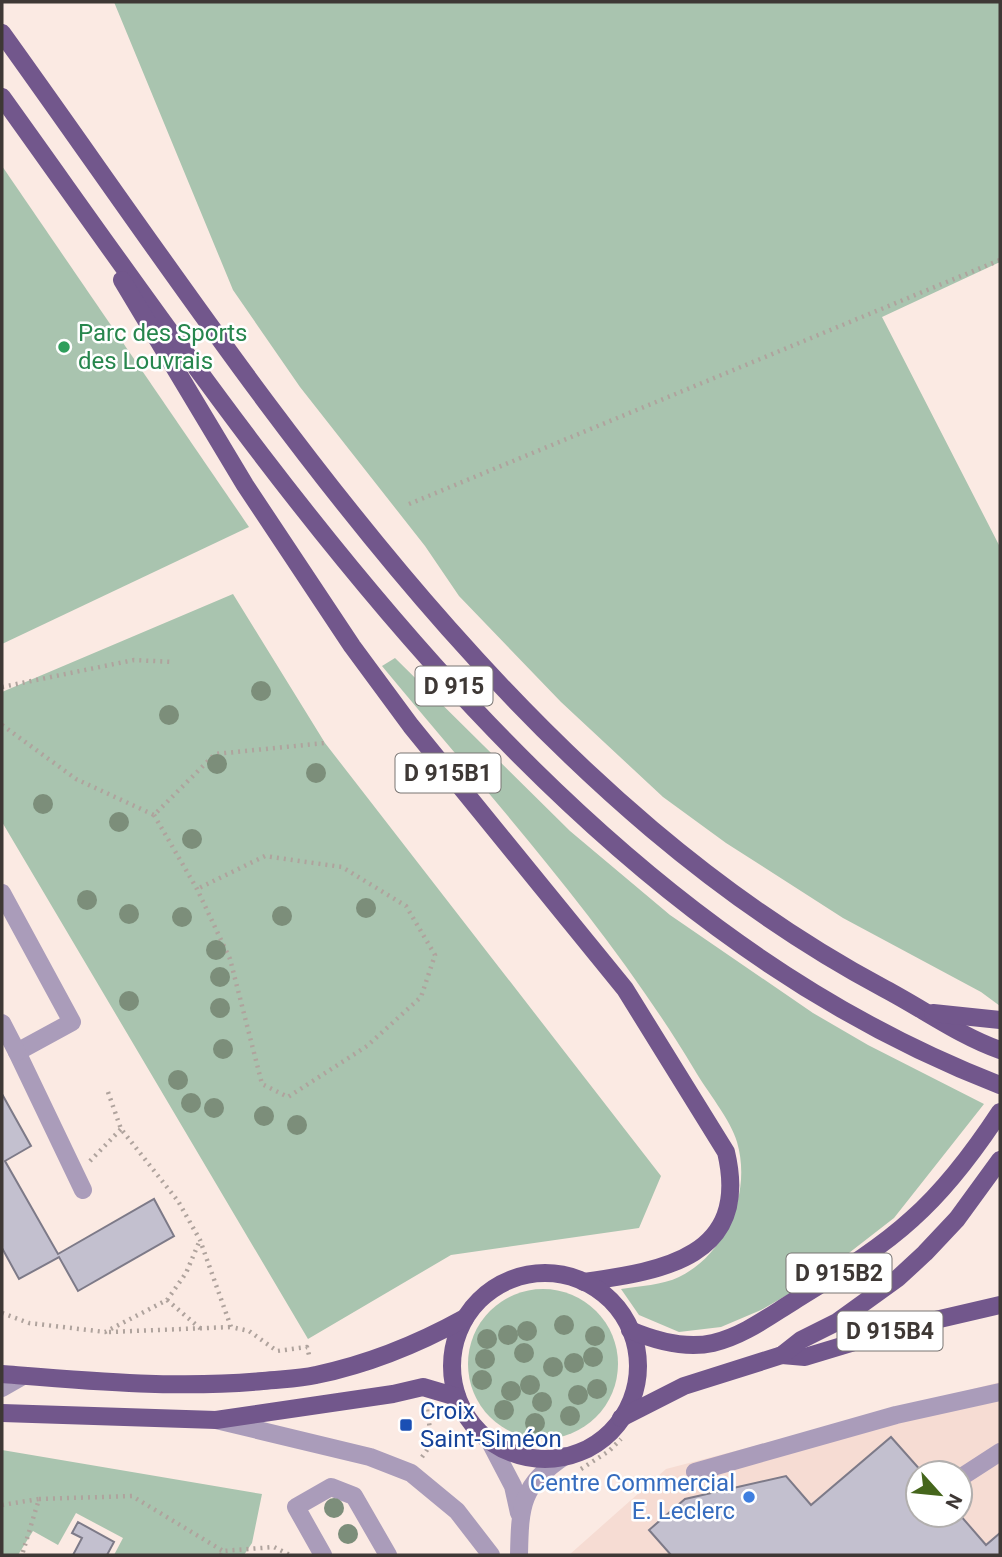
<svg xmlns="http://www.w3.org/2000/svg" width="1002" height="1557" viewBox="0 0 1002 1557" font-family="Roboto,sans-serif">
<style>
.built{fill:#f6dcd3;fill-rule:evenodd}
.green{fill:#a9c4af}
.building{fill:#c3c0cf;stroke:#7d7a88;stroke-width:2}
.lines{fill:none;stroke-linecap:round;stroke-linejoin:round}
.path{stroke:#afa39d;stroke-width:4.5;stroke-dasharray:2 5;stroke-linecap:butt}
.minor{stroke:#aa9cba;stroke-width:18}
.major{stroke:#72578c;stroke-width:18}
.tree{fill:#7c8e7a}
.leisure-dot{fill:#2e9e5b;stroke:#fff;stroke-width:2.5}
.transit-dot{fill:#1a4fb4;stroke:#fff;stroke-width:2.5}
.shop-dot{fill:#3f7fe0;stroke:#fff;stroke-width:2.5}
.labels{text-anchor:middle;stroke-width:5;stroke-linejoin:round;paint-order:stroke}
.shield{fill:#fff;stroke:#787472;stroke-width:2}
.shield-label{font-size:23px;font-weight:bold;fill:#3e3835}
.leisure-label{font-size:24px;fill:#27864d;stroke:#fff;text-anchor:start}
.transit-label{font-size:24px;fill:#164399;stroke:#fff;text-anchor:start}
.shop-label{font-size:24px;fill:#366cbe;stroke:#fff;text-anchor:end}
</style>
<rect width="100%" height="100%" fill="#fbeae3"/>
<path class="built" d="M1000,1382V1555H569L666,1469ZM918,1473H960V1515H918Z"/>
<g class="green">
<polygon points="114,2 1000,2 1000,262 882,317 1000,547 1000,1006 981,992 843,918 726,843 663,797 561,702 459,596 425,546 300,387 233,290"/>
<polygon points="2,166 249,527 2,644"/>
<polygon points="233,594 325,743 661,1176 639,1228 451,1255 308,1339 2,822 2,692"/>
<path d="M395,658L570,831L670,915L813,1013L868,1045L984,1104L894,1218L818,1277L761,1310L721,1327L679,1332L639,1315L621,1289C639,1286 663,1285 679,1277C726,1254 752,1193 737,1142C731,1120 706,1090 694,1069C607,924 490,797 382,666Z"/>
<circle cx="543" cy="1364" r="75"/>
<polygon points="2,1450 262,1494 252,1543 244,1555 114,1555 123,1538 76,1513 58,1545 33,1531 18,1555 2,1555"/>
</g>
<g class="building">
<polygon points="2,1094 31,1146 5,1161 58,1254 154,1199 174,1236 78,1291 59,1257 19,1279 2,1248"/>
<polygon points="891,1437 923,1473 918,1473 918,1515 960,1515 986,1545 1000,1533 1000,1555 671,1555 649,1530 685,1499 786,1476 811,1505"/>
<polygon points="78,1522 114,1542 107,1555 73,1555 82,1538 72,1533"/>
</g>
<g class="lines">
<g class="path">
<polyline points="409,504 1000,260"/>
<polyline points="2,687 134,660 173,662"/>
<polyline points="2,725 76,779 154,815 215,754 325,743"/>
<polyline points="154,815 197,889 230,959 262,1084 288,1097 367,1046 421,997 435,955 406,906 342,867 265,856 197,889"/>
<polyline points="108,1092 121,1129 178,1201 200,1240 231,1327 249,1331 277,1351 307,1347 309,1355"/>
<polyline points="90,1161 121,1129"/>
<polyline points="167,1300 201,1329"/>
<polyline points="2,1313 29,1323 105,1332 167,1300 186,1273 200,1240"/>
<polyline points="109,1332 231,1327"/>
<polyline points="422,1457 432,1443 427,1409"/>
<polyline points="581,1469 609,1451 621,1439"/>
<polyline points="39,1499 132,1496 223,1551"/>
<polyline points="2,1505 39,1499 22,1555"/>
<polyline points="221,1555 223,1551 274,1547 290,1555"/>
</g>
<g class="minor">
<polyline points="2,893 72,1022 17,1052 83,1190"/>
<polyline points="2,1023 17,1052"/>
<polyline points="2,1388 23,1376"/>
<polyline points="216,1420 370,1457 411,1473 457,1511 491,1555"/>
<polyline points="489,1440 513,1486 519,1513"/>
<polyline points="695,1472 896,1415 1000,1392"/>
<polyline points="963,1476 1000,1452"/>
<polyline points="323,1555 296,1507 331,1487 354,1496 388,1555"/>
<path d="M519,1555C520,1505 521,1485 565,1456"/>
</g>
<g class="major">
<path d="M2,33C249,376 502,785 885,989C923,1009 960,1036 1000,1050"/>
<path d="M2,97C267,466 558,915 1000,1085"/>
<path d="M122,280L245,485L352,646L411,726L625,989L726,1152C751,1257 663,1271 584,1282"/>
<polyline points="933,1013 1000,1020"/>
<circle cx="545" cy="1366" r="93"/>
<path d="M630,1330C656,1341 686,1349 713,1343C743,1336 768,1317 794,1301C834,1276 877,1251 912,1219C946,1189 975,1150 1000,1112"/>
<polyline points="782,1355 805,1357 901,1328 1000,1305"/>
<path d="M2,1374C89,1381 176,1389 263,1381C281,1379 299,1379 316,1375C369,1364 418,1344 465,1318"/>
<polyline points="2,1413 216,1420 393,1394 423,1387 457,1397"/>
<polyline points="621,1418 684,1386 782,1355 801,1340 837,1322 898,1278 925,1253 957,1219 1000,1160"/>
</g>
</g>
<g class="tree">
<circle cx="261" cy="691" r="10"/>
<circle cx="169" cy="715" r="10"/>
<circle cx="217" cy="764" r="10"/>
<circle cx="316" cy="773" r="10"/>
<circle cx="43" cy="804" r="10"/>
<circle cx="119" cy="822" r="10"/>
<circle cx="192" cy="839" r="10"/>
<circle cx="87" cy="900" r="10"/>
<circle cx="366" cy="908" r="10"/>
<circle cx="129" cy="914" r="10"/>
<circle cx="282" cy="916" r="10"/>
<circle cx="182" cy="917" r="10"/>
<circle cx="216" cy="950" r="10"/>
<circle cx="220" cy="977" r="10"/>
<circle cx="129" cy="1001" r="10"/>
<circle cx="220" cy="1008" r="10"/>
<circle cx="223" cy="1049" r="10"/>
<circle cx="178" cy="1080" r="10"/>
<circle cx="191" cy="1103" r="10"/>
<circle cx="214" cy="1108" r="10"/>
<circle cx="264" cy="1116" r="10"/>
<circle cx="297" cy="1125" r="10"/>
<circle cx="564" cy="1325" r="10"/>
<circle cx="527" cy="1331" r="10"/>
<circle cx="508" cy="1335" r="10"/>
<circle cx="595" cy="1336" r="10"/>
<circle cx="487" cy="1339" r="10"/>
<circle cx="524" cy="1353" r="10"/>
<circle cx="593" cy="1357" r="10"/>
<circle cx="485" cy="1359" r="10"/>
<circle cx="574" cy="1363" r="10"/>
<circle cx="553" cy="1367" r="10"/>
<circle cx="482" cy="1380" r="10"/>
<circle cx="530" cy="1385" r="10"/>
<circle cx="597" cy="1389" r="10"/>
<circle cx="511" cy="1391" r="10"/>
<circle cx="578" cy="1395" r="10"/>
<circle cx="542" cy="1402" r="10"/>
<circle cx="504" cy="1410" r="10"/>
<circle cx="570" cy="1416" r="10"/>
<circle cx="535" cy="1423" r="10"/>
<circle cx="334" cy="1508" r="10"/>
<circle cx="348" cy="1534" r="10"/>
</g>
<circle class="leisure-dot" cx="64" cy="347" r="7"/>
<rect class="transit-dot" x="399" y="1418" width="14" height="14" rx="3.5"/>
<circle class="shop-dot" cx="749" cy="1497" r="7"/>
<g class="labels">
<g class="shield">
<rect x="415.5" y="666.5" width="77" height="39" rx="5"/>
<rect x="395.5" y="753.5" width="105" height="39" rx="5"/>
<rect x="786.5" y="1253.5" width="105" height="39" rx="5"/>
<rect x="837.5" y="1311.5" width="105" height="39" rx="5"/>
</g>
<g class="shield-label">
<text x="454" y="694">D 915</text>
<text x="448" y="781">D 915B1</text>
<text x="839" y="1281">D 915B2</text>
<text x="890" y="1339">D 915B4</text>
</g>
<g class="leisure-label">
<text x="78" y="341">Parc des Sports<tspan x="78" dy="28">des Louvrais</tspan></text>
</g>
<g class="transit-label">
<text x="420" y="1419">Croix<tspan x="420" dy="28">Saint-Siméon</tspan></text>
</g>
<g class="shop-label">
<text x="735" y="1491">Centre Commercial<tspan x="735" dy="28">E. Leclerc</tspan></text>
</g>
</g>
<rect width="1002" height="1557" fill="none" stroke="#3e3835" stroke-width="7"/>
<g transform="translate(939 1494) rotate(117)"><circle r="33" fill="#ffffff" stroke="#b2afae" stroke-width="2"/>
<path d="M0-5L12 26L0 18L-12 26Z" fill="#45661c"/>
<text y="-10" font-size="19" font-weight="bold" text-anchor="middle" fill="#3e3835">N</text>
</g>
</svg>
